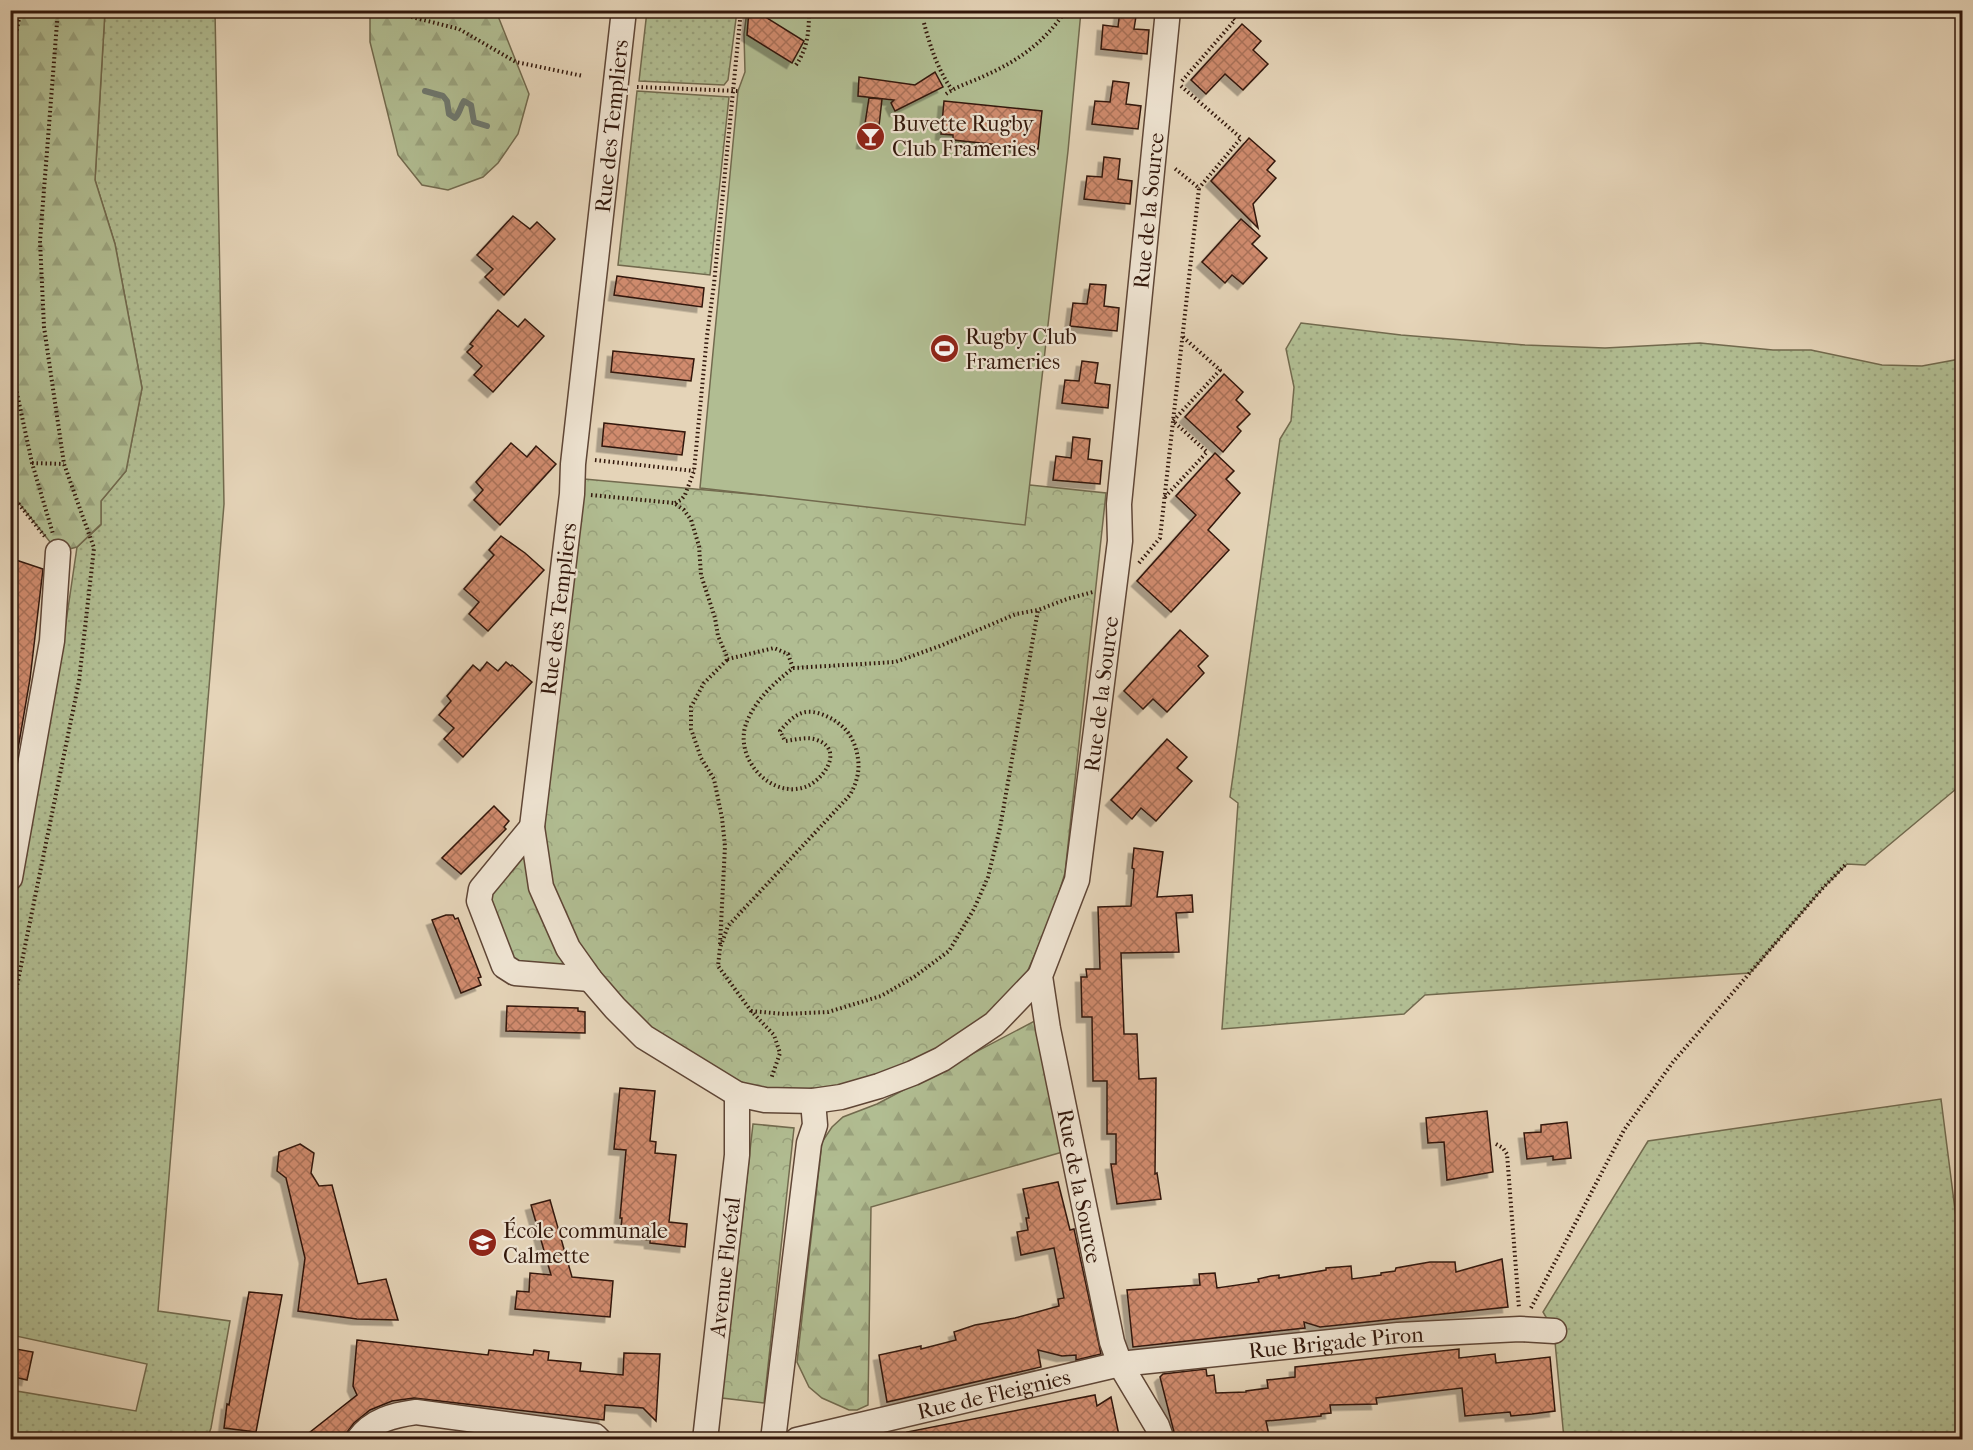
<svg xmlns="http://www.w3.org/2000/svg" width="1973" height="1450" viewBox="0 0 1973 1450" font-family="'IM FELL French Canon',serif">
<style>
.grass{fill:url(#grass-dots);stroke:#726a4e;stroke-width:1.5}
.forest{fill:url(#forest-firs);stroke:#726a4e;stroke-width:1.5}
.park{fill:url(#park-crowns);stroke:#726a4e;stroke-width:1.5}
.pitch{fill:#b1bd92;stroke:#726a4e;stroke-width:1.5}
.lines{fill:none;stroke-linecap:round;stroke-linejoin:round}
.stream{stroke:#6e786f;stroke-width:6}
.building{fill:url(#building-cross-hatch);stroke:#32170b;stroke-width:1.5;filter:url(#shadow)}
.minor-casing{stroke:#5f4636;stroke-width:27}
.path{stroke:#32170b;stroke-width:4;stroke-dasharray:1.5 3;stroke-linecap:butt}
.minor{stroke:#eee3d1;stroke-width:24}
.labels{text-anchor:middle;stroke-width:4.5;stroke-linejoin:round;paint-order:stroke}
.poi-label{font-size:22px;fill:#32170b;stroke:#eee3d1;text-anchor:start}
.street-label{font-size:22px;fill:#32170b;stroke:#eee3d1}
</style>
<defs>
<pattern id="grass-dots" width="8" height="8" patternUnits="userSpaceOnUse" patternTransform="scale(1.5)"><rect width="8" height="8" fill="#b1bd92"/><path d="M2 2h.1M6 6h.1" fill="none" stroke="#99a27d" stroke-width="1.8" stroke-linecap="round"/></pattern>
<pattern id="forest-firs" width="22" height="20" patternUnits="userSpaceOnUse" patternTransform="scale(1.5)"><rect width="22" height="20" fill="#b1bd92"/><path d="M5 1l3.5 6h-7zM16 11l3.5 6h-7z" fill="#99a27d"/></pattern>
<pattern id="park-crowns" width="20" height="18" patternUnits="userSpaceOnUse" patternTransform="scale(1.5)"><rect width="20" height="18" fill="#b1bd92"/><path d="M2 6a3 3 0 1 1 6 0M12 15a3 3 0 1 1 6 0" fill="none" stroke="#99a27d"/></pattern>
<pattern id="building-cross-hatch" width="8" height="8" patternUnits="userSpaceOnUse" patternTransform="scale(1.5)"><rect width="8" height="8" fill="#d08b6e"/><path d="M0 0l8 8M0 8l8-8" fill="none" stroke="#a97159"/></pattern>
<filter id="shadow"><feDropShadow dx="-5.5" dy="5.5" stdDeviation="0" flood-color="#0004"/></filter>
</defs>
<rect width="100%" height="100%" fill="#e5d4b8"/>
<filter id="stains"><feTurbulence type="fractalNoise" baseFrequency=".00333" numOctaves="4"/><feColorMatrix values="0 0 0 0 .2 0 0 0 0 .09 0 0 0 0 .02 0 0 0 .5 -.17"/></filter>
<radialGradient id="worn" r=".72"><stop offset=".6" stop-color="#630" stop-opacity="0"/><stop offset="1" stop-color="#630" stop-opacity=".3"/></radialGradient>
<g class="grass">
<polygon points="105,11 215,11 224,504 158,1311 230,1321 211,1428 207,1439 11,1439 10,1390 136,1411 147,1364 11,1335 11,923 59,670 77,547 101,525 101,501 126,471 142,388 115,244 95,180"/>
<polygon points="647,11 737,11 728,80 724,85 639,81"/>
<polygon points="637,91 729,97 710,275 618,265"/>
<polygon points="1301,323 1401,335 1525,345 1605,348 1700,343 1773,350 1811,350 1882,365 1922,366 1960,359 1956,381 1962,391 1962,784 1865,865 1847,864 1822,889 1750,973 1425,995 1404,1014 1222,1029 1238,803 1230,797 1280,439 1291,421 1294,387 1286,349"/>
<polygon points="1941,1099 1962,1265 1962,1439 1564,1439 1554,1331 1543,1312 1648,1141"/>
</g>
<g class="forest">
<polygon points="10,11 105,11 95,180 115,244 142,388 126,471 101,501 101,524 77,547 58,552 11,493"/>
<polygon points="370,11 496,11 529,94 518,134 498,163 483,177 448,190 422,185 398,155 370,42"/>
<polygon points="1046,1015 1073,1149 871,1207 868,1405 857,1410 849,1410 822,1398 809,1387 797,1362 822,1142 832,1127 843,1117 877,1104"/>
</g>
<g class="park">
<polygon points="573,478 827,501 1030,485 1106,493 1065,873 1052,915 1015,1000 913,1073 765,1100 644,1037 590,979 515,973 481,889 532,827"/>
<polygon points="753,1124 794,1128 764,1403 722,1398"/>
</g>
<polygon class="pitch" points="747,11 1081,11 1068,151 1025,525 700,488 738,91 745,72 744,34"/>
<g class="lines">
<path class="stream" d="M425,91L443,96L447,101L449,114L455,118C460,113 460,107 464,101L471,105L474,122L487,126"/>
</g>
<g class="building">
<polygon points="749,10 754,10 804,41 792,63 747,35"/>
<polygon points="1120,10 1137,10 1134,29 1149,30 1147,54 1101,49 1103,25 1118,27"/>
<polygon points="1242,24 1261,41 1253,50 1268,64 1243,90 1225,74 1206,94 1191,80"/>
<polygon points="935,72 943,87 895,111 891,103 894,100 858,96 859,77 915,85"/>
<polygon points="1113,81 1129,83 1126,104 1141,106 1138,129 1092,124 1095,101 1110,102"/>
<polygon points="869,98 882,99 877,144 862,143"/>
<polygon points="944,101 1042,111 1038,149 953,140 953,135 941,134"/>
<polygon points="1249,138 1275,161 1267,170 1276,178 1253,204 1258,228 1211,181"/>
<polygon points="1104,157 1120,159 1118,179 1132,181 1130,204 1084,199 1087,176 1102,177"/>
<polygon points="513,216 530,229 537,222 555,239 504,295 485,277 493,269 477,255"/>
<polygon points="1241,219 1260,236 1252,244 1267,258 1243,284 1232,275 1225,283 1202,262"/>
<polygon points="617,276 704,288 702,307 614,295"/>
<polygon points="1090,284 1106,285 1104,306 1119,308 1117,331 1070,326 1073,303 1087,304"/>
<polygon points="498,310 518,327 525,319 544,336 493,392 474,375 482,366 467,352 473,346 470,344"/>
<polygon points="613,351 694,359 691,381 611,372"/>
<polygon points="1082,361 1098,363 1095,383 1110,385 1108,408 1062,403 1065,380 1079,381"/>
<polygon points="1224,374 1243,392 1236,400 1250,414 1237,427 1241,431 1223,452 1185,417"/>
<polygon points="604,423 685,432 682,455 602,446"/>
<polygon points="1073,437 1090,439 1088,459 1102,461 1100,484 1053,480 1056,456 1071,458"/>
<polygon points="511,443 527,457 536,446 556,464 500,525 474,500 483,490 476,482"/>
<polygon points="1215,453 1234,471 1226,479 1240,493 1208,530 1229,550 1171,612 1137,581 1196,515 1176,496"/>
<polygon points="501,536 525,553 544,570 488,631 469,614 479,602 464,589 494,555 489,550"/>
<polygon points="10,558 43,569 30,679 18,749 10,749"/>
<polygon points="1180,630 1208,656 1198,666 1204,673 1167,712 1153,699 1143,709 1124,691"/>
<polygon points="487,662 498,671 506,662 511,666 512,665 532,682 463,757 444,739 454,728 439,715 451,701 447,696 473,665 480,671"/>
<polygon points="1167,739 1187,757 1177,768 1192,781 1156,821 1141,808 1132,819 1111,800"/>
<polygon points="494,806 509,821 504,827 506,829 461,874 442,858"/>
<polygon points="1134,848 1163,852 1157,897 1192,895 1193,912 1176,913 1179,952 1121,953 1124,1034 1137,1034 1139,1079 1156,1078 1155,1174 1157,1173 1161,1199 1117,1204 1111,1164 1116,1164 1116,1134 1107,1134 1107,1081 1093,1081 1092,1017 1082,1017 1081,977 1087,977 1086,969 1100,969 1098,907 1131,906 1134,869 1132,868"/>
<polygon points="446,915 453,915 455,919 458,918 481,977 478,978 481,985 461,993 432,920"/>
<polygon points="507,1006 578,1008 578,1011 585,1012 585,1033 506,1031"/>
<polygon points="620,1088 655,1091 650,1141 656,1142 655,1153 676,1155 669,1222 687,1224 685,1247 650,1243 650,1240 620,1237 622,1218 620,1218 626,1150 614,1149"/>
<polygon points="1487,1111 1493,1172 1447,1180 1444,1142 1428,1143 1426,1118"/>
<polygon points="1567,1122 1571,1158 1553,1160 1553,1156 1527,1159 1524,1133 1541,1132 1541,1125"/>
<polygon points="300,1144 314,1153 311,1173 319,1186 332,1185 358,1284 386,1279 398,1320 357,1319 298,1311 305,1258 286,1178 277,1171 279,1152"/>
<polygon points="1058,1182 1070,1230 1074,1229 1101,1354 1076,1360 1076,1355 1062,1356 1038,1350 1041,1367 887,1402 879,1355 921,1346 921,1349 956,1340 954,1332 975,1325 1015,1318 1059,1306 1058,1299 1064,1298 1054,1248 1021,1255 1017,1232 1028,1230 1026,1218 1029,1218 1023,1189"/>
<polygon points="550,1200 572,1277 613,1281 610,1317 515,1309 517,1291 529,1292 530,1273 551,1275 531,1205"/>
<polygon points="1502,1259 1508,1307 1320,1327 1304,1322 1305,1328 1133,1347 1127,1290 1200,1285 1199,1274 1215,1273 1217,1288 1259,1282 1258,1279 1271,1276 1279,1275 1279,1278 1326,1270 1326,1268 1351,1266 1352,1279 1381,1275 1381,1273 1395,1271 1396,1268 1430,1262 1455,1262 1456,1272"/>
<polygon points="249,1292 282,1295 256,1432 224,1428 227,1404 229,1405"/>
<polygon points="357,1340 488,1355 489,1350 533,1355 534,1350 549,1352 548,1360 581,1363 580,1371 623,1375 624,1353 660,1354 656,1421 643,1408 605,1405 604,1420 414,1398 392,1401 370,1410 354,1423 345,1435 339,1440 300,1440 357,1395 353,1386"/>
<polygon points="10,1348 33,1352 27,1380 10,1376"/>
<polygon points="1459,1349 1459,1358 1495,1354 1496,1363 1550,1357 1555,1411 1532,1414 1511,1416 1510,1412 1465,1416 1462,1388 1376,1398 1377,1404 1330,1405 1331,1413 1321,1414 1321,1416 1266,1421 1270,1440 1266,1440 1256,1432 1252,1440 1176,1440 1160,1377 1163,1374 1206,1369 1207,1376 1214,1375 1216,1393 1246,1392 1246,1391 1268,1388 1267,1380 1295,1377 1295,1367"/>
<polygon points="1095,1395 1097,1406 1111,1397 1120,1440 908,1440 907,1432"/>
</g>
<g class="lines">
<defs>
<g id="minor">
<polyline points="624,10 573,464 572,494 532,827 541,887 568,948 590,979 615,1008 644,1037 737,1094 765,1100 813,1101 841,1097 879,1086 913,1073 942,1059 994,1024 1040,976"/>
<polyline points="532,827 481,889 479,901 504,966 515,973 590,979"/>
<polyline points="10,878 52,641 58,552"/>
<path d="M358,1440C372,1420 394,1415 416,1412L595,1436L599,1440"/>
<path id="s1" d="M705,1440L737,1155V1094"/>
<polyline points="773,1440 809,1143 815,1125 813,1101"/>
<path id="s2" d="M797,1440L1120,1364L1398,1335L1520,1329L1554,1331"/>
<path id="s3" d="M1162,1440L1157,1426L1120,1364L1112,1342L1048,1029L1040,976L1077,880L1120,541L1119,504L1168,10"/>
</g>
</defs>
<use href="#minor" class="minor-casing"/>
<g class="path">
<polyline points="395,10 400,14 459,29 516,62 583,76"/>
<path d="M924,23C930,46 938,70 952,90"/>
<polyline points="10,61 21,10"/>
<path d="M796,65C808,48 809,31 809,10"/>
<polyline points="1182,81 1235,20 1224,10"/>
<polyline points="1181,86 1241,138 1199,188"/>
<polyline points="637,87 738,91"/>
<path d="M946,94C957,86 972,82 984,76C1018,61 1045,42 1066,10"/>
<polyline points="10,361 32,463 53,534"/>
<polyline points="595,460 694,471"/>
<polyline points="32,463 64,464"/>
<polyline points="10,493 46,538"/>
<path d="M591,495L674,503L684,510L691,520L699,546L701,575L715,618L718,636L728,659L774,648L788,654L793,668C773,684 755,700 746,724C734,758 770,799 805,787C823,781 845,750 817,740C807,736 796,740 785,741L780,731C786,724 793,716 802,713C814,708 836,719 845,729C852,736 857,749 858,759C860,772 856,784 850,795L728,926L720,948L718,966L751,1011L774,1035L780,1053L771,1079"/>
<polyline points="1165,497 1207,452 1173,421 1220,370 1183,337"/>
<polyline points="675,503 681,500 685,495 694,471 707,336 714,284 741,10"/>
<polyline points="1139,563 1160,538 1199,188 1173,167"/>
<polyline points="793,668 895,662 940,646 1016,614 1038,610"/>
<polyline points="720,944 725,846 722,818 714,779 701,758 691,729 691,707 704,683 728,659"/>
<polyline points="751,1011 784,1014 828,1012 881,996 914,977 949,951 974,909 988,877 1000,828 1038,610 1067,599 1093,592"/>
<polyline points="10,1020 79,681 94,548 64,464 44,327 40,241 58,10"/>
<polyline points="1496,1144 1503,1148 1507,1154 1519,1308"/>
<polyline points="1531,1308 1624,1130 1673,1062 1822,889 1847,863"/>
</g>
<use href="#minor" class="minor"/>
</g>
<defs>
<symbol id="bar-disc" viewBox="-11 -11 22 22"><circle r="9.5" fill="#8f2418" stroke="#eee3d1"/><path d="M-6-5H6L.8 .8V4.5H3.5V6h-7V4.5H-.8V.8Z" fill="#fff"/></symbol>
<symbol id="stadium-disc" viewBox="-11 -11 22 22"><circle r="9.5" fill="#8f2418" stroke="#eee3d1"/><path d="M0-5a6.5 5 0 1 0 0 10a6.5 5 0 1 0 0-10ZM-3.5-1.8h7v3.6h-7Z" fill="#fff"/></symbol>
<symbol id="school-disc" viewBox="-11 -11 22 22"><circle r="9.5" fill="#8f2418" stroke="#eee3d1"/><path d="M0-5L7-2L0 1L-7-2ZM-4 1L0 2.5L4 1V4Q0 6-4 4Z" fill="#fff"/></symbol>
</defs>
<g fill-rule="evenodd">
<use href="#bar-disc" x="854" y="120" width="33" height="33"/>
<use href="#stadium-disc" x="928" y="332" width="33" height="33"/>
<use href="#school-disc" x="466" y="1226" width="33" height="33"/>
</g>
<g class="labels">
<g class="poi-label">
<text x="892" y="131">Buvette Rugby<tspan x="892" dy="25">Club Frameries</tspan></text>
<text x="965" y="344">Rugby Club<tspan x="965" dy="25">Frameries</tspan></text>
<text x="503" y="1238">École communale<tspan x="503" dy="25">Calmette</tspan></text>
</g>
<g class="street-label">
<text transform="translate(611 126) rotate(-84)" y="8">Rue des Templiers</text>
<text dy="8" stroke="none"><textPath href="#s3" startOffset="1260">Rue de la Source</textPath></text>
<text transform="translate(558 609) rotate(-83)" y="8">Rue des Templiers</text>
<text dy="8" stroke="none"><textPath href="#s3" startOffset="774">Rue de la Source</textPath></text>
<text transform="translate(1080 1186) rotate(79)" y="8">Rue de la Source</text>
<text dy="8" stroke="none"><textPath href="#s1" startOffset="174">Avenue Floréal</textPath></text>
<text dy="8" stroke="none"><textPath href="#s2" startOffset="549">Rue Brigade Piron</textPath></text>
<text dy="8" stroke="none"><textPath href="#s2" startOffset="202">Rue de Fleignies</textPath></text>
</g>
</g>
<rect width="1973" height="1450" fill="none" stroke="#e5d4b8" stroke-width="36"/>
<rect x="12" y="12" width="1949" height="1426" fill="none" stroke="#32170b" stroke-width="3"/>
<rect x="18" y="18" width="1937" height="1414" fill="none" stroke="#32170b" stroke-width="1.5"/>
<rect width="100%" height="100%" filter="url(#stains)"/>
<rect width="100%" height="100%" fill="url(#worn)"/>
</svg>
